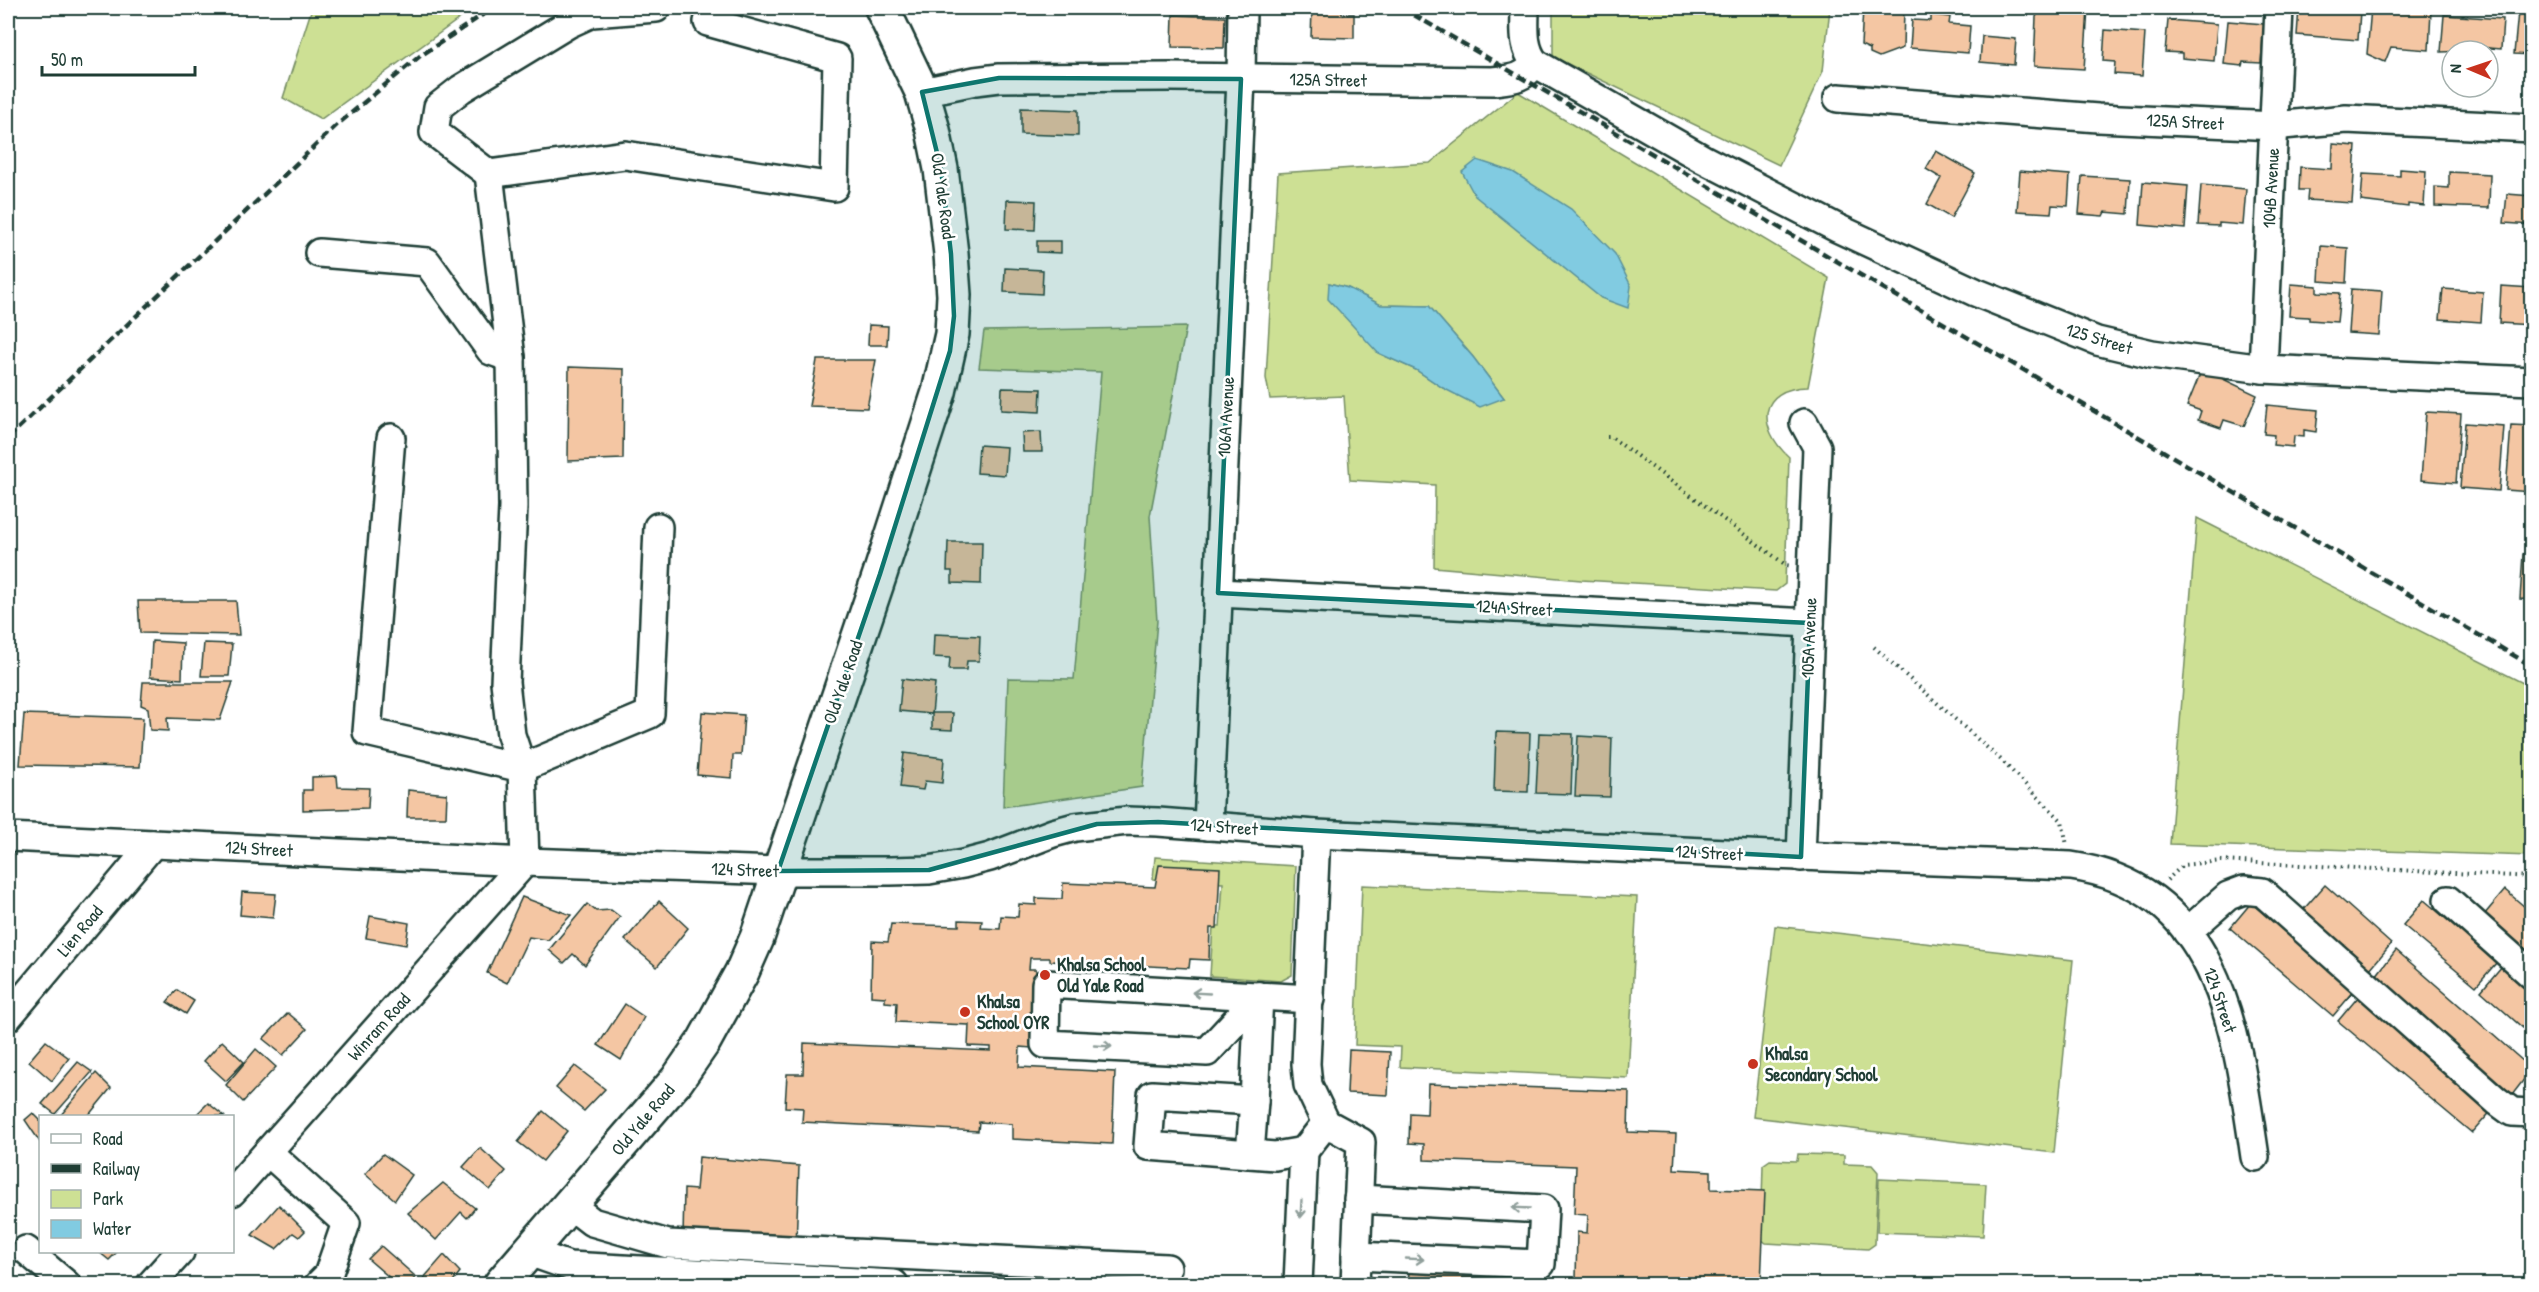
<svg xmlns="http://www.w3.org/2000/svg" width="2539" height="1292" viewBox="0 0 2539 1292" font-family="'Patrick Hand',sans-serif">
<style>
.green{fill:#cde094;stroke:#768e64;stroke-width:1.5;fill-rule:evenodd}
.water{fill:#81cbe1;stroke:#5a929c;stroke-width:1.5}
.building{fill:#f4c6a3;stroke:#1f3d34;stroke-width:1.5}
.lines{fill:none;stroke-linecap:round;stroke-linejoin:round}
.minor-casing{stroke:#1f3d34;stroke-width:32}
.major-casing{stroke:#1f3d34;stroke-width:38}
.path{stroke:#1f3d34;stroke-width:4;stroke-dasharray:1.5 4.5;stroke-linecap:butt}
.minor{stroke:#fff;stroke-width:27}
.major{stroke:#fff;stroke-width:33}
.rail{stroke:#1f3d34;stroke-width:4.5;stroke-dasharray:9 4.5;stroke-linecap:butt}
.oneway{stroke:#8f9e9a}
.marked{fill:#0f766e;fill-opacity:0.2;stroke:#0f766e;stroke-width:4.5;stroke-linejoin:round}
.poi-dot{fill:#c8321e;stroke:#fff;stroke-width:2}
.labels{text-anchor:middle;stroke-width:5;stroke-linejoin:round;paint-order:stroke}
.street-label{font-size:18px;fill:#1f3d34;stroke:#fff}
.poi-label{font-size:18px;font-weight:bold;fill:#1f3d34;stroke:#fff;text-anchor:start}
</style>
<rect width="100%" height="100%" fill="#fff"/>
<filter id="ink" filterUnits="userSpaceOnUse"><feTurbulence type="fractalNoise" baseFrequency=".0167" numOctaves="2"/><feDisplacementMap in="SourceGraphic" scale="12" xChannelSelector="R" yChannelSelector="G"/><feConvolveMatrix kernelMatrix="1 2 1 2 8 2 1 2 1" color-interpolation-filters="sRGB"/></filter>
<g filter="url(#ink)">
<g class="green">
<polygon points="312,8 474,8 321,119 283,98"/>
<polygon points="1553,8 1830,8 1823,71 1779,165 1553,57"/>
<path d="M1518,92L1829,278L1808,387C1757,388 1757,428 1789,457L1785,584L1776,591L1581,580L1434,567L1435,485L1350,480L1344,396L1270,399L1266,378L1278,173L1430,163ZM1329,283L1348,288L1381,305L1429,306L1473,357L1504,398L1443,388L1416,370L1378,353Z"/>
<polygon points="1186,327 1150,516 1157,621 1142,787 1003,807 1008,678 1074,679 1101,372 979,368 984,331"/>
<polygon points="2197,518 2531,687 2531,856 2170,844"/>
<polygon points="1155,857 1296,866 1292,975 1281,981 1210,976 1213,926 1220,926 1223,883 1153,879"/>
<polygon points="1362,885 1637,897 1628,1078 1400,1067 1401,1047 1355,1045"/>
<polygon points="1775,926 2073,960 2054,1153 1753,1117"/>
<polygon points="1798,1154 1844,1155 1844,1164 1872,1165 1878,1172 1875,1244 1868,1249 1766,1243 1761,1239 1763,1165 1770,1160 1797,1161"/>
<polygon points="1879,1179 1986,1184 1983,1236 1877,1232"/>
</g>
<g class="water">
<polygon points="1477,160 1513,172 1571,209 1615,254 1631,286 1628,308 1601,298 1475,196 1462,172"/>
<polygon points="1329,283 1348,288 1381,305 1429,306 1473,357 1504,398 1480,407 1443,388 1416,370 1378,353 1328,299"/>
</g>
<g class="building">
<polygon points="1328,8 1342,8 1342,14 1354,14 1354,38 1311,37 1312,11 1328,12"/>
<polygon points="1474,8 1490,8 1490,11 1474,10"/>
<polygon points="1863,8 1904,8 1903,48 1879,57 1870,53 1870,49 1861,45"/>
<polygon points="2041,8 2088,9 2084,69 2034,66 2036,17"/>
<polygon points="2299,8 2360,11 2358,40 2297,35"/>
<polygon points="2371,8 2431,11 2429,50 2391,47 2385,62 2367,54"/>
<polygon points="2518,12 2532,13 2532,55 2514,54"/>
<polygon points="1173,15 1225,17 1224,48 1172,47"/>
<polygon points="1931,15 1950,17 1949,24 1970,26 1968,53 1910,48 1912,20 1931,21"/>
<polygon points="2444,15 2503,19 2501,49 2468,46 2468,51 2441,52"/>
<polygon points="2168,20 2217,24 2214,61 2182,58 2182,53 2165,52"/>
<polygon points="2228,21 2264,24 2261,63 2243,62 2242,66 2224,64"/>
<polygon points="2105,30 2145,33 2142,76 2114,74 2115,62 2103,61"/>
<polygon points="1982,36 2016,39 2014,65 1980,62"/>
<polygon points="1021,108 1078,110 1078,136 1021,134"/>
<polygon points="2333,144 2356,146 2352,203 2307,200 2308,190 2299,190 2300,167 2332,169"/>
<polygon points="1936,151 1975,173 1951,218 1927,204 1941,178 1926,169"/>
<polygon points="2400,169 2426,171 2424,206 2408,204 2408,207 2361,201 2363,174 2400,176"/>
<polygon points="2020,171 2070,175 2068,206 2052,205 2051,213 2017,211"/>
<polygon points="2449,172 2490,174 2489,208 2435,206 2435,187 2449,188"/>
<polygon points="2082,176 2130,179 2128,214 2105,212 2103,216 2079,214"/>
<polygon points="2143,182 2188,186 2185,229 2140,225"/>
<polygon points="2201,185 2246,189 2243,225 2219,223 2219,226 2198,225"/>
<polygon points="2507,194 2532,196 2532,225 2504,223"/>
<polygon points="1007,200 1036,201 1035,230 1006,229"/>
<polygon points="1037,241 1061,241 1061,253 1037,252"/>
<polygon points="2321,246 2348,248 2346,283 2319,281"/>
<polygon points="1005,268 1043,270 1042,294 1004,292"/>
<polygon points="2291,284 2317,286 2317,292 2340,293 2337,322 2309,320 2309,317 2289,316"/>
<polygon points="2501,286 2532,288 2532,325 2499,323"/>
<polygon points="2351,289 2382,291 2379,335 2348,333"/>
<polygon points="2443,289 2483,292 2481,322 2440,319"/>
<polygon points="869,325 888,326 887,345 868,345"/>
<polygon points="817,360 876,360 867,408 809,406"/>
<polygon points="569,367 624,369 623,459 568,461"/>
<polygon points="2202,369 2257,395 2244,426 2224,420 2221,428 2198,420 2201,411 2187,406"/>
<polygon points="1002,388 1041,389 1040,412 1001,410"/>
<polygon points="2267,405 2318,410 2316,432 2304,430 2304,437 2294,436 2293,447 2273,445 2274,435 2264,434"/>
<polygon points="2426,412 2461,414 2456,483 2421,480"/>
<polygon points="2465,423 2504,426 2499,491 2460,488"/>
<polygon points="2511,425 2532,426 2532,492 2506,490"/>
<polygon points="1041,432 1042,452 1023,452 1022,433"/>
<polygon points="979,445 1007,447 1005,475 977,473"/>
<polygon points="948,542 982,542 981,584 952,583 952,571 947,571"/>
<polygon points="2523,554 2532,555 2532,600 2520,599"/>
<polygon points="138,601 236,601 239,635 140,633"/>
<polygon points="934,634 980,636 979,661 967,661 966,670 949,670 950,658 933,657"/>
<polygon points="152,641 183,643 182,679 150,677"/>
<polygon points="204,643 232,644 229,676 201,676"/>
<polygon points="902,679 935,683 932,714 899,711"/>
<polygon points="143,682 233,682 220,720 167,718 168,731 150,730 148,708 141,705"/>
<polygon points="702,712 744,715 741,755 733,755 732,778 697,775"/>
<polygon points="932,713 953,713 952,730 932,729"/>
<polygon points="24,714 143,718 140,767 20,765"/>
<polygon points="1496,732 1530,733 1528,792 1494,791"/>
<polygon points="1539,733 1573,734 1571,794 1536,793"/>
<polygon points="1578,736 1612,738 1610,797 1575,796"/>
<polygon points="904,753 944,758 942,783 925,781 923,790 900,787"/>
<polygon points="337,776 338,787 369,788 368,808 303,810 303,790 312,790 312,777"/>
<polygon points="408,790 447,794 446,817 407,817"/>
<polygon points="1159,865 1220,868 1217,928 1210,928 1209,960 1190,959 1189,968 1050,961 1050,958 1030,958 1029,969 1036,969 1032,1048 1020,1047 1019,1067 1115,1072 1112,1144 1012,1139 1012,1124 979,1122 978,1131 802,1122 803,1108 785,1107 787,1074 803,1074 804,1043 991,1051 991,1047 968,1046 969,1025 896,1022 897,1003 885,1002 885,997 871,996 872,941 888,942 891,924 959,926 959,920 982,921 981,928 1000,929 1001,916 1018,917 1019,904 1036,905 1036,898 1062,899 1063,883 1155,887"/>
<polygon points="2325,885 2391,944 2370,969 2303,910"/>
<polygon points="2505,890 2532,913 2532,955 2484,915"/>
<polygon points="242,892 276,894 273,918 240,915"/>
<polygon points="522,897 571,915 548,940 529,937 507,983 487,973"/>
<polygon points="2424,900 2497,962 2476,986 2403,925"/>
<polygon points="659,901 688,928 657,967 625,940"/>
<polygon points="2251,903 2355,990 2333,1016 2230,928"/>
<polygon points="587,904 596,911 611,910 620,917 585,965 573,954 564,963 549,950"/>
<polygon points="370,916 409,923 406,945 366,938"/>
<polygon points="2396,950 2532,1069 2512,1095 2376,976"/>
<polygon points="2502,966 2532,992 2532,1036 2481,991"/>
<polygon points="177,990 194,1001 186,1014 167,1002"/>
<polygon points="2359,996 2494,1108 2472,1133 2338,1021"/>
<polygon points="625,1004 644,1017 621,1060 598,1045"/>
<polygon points="288,1013 307,1029 283,1055 263,1039"/>
<polygon points="46,1041 69,1058 52,1081 29,1061"/>
<polygon points="222,1041 244,1062 226,1081 204,1061"/>
<polygon points="256,1049 276,1067 243,1102 226,1085"/>
<polygon points="1349,1050 1390,1052 1388,1095 1347,1093"/>
<polygon points="78,1062 92,1072 55,1114 42,1104"/>
<polygon points="575,1066 605,1089 584,1111 556,1088"/>
<polygon points="96,1073 111,1088 88,1116 60,1116"/>
<polygon points="1428,1084 1629,1091 1628,1132 1676,1134 1674,1169 1711,1171 1711,1189 1765,1191 1761,1284 1408,1284 1409,1272 1576,1279 1577,1232 1587,1233 1588,1215 1574,1214 1576,1166 1424,1160 1424,1144 1409,1143 1410,1113 1427,1114"/>
<polygon points="208,1103 224,1116 195,1116"/>
<polygon points="543,1111 567,1131 543,1161 518,1142"/>
<polygon points="33,1113 40,1120 40,1142 25,1120"/>
<polygon points="480,1148 506,1171 490,1190 463,1167"/>
<polygon points="383,1154 412,1175 395,1200 365,1174"/>
<polygon points="699,1157 799,1166 796,1245 683,1238 684,1189 696,1190"/>
<polygon points="443,1183 475,1208 467,1218 461,1212 436,1240 408,1213"/>
<polygon points="279,1205 305,1231 299,1237 293,1233 276,1249 252,1235"/>
<polygon points="381,1246 416,1277 408,1284 397,1284 368,1259"/>
<polygon points="99,1252 117,1252 109,1260"/>
<polygon points="444,1255 460,1272 451,1284 429,1284 423,1279"/>
</g>
<g class="lines">
<defs>
<g id="minor">
<path d="M1525,8C1525,27 1522,47 1535,63"/>
<path d="M922,92L975,81L999,78L1171,77L1493,81C1511,79 1524,79 1535,63L1703,159L1837,228L1975,292L2097,341L2152,354L2263,369L2532,381"/>
<polyline points="1838,98 2098,118 2254,125 2274,126 2346,119 2532,128"/>
<polyline points="489,174 434,132 438,107 461,89 568,24 592,13 656,8"/>
<polyline points="319,253 427,262 491,351 511,358"/>
<polyline points="2263,369 2279,8"/>
<polyline points="658,527 650,714 522,768 511,735 505,682 513,507 511,358 489,174 625,155 834,187 837,58 708,22"/>
<polyline points="1218,593 1810,623"/>
<polyline points="1208,826 1241,79 1242,8"/>
<polyline points="1316,834 1306,1064 1308,1085 1326,1123 1361,1142 1355,1284"/>
<path d="M8,837L525,862L778,871H890L929,870L963,864L990,857L1053,833L1075,827L1127,821L1158,822L1316,834L1769,855L2071,866C2221,888 2237,1035 2255,1157"/>
<polyline points="1801,857 1817,447 1804,423"/>
<polyline points="2448,900 2532,975"/>
<polyline points="2187,932 2228,896 2244,890 2262,892 2497,1101 2512,1112 2532,1113"/>
<polyline points="1259,996 1207,1052 1045,1044 1046,984 1310,999"/>
<polyline points="1259,996 1254,1101 1152,1095 1148,1146 1275,1156 1304,1151 1326,1123"/>
<polyline points="8,1017 153,844"/>
<polyline points="268,1152 346,1223 328,1275 319,1284"/>
<polyline points="1250,1154 1254,1101"/>
<polyline points="232,1192 525,862 522,768 367,732 391,438"/>
<polyline points="570,1205 592,1222 668,1244 1167,1268"/>
<polyline points="26,1250 66,1284"/>
<polyline points="529,1252 569,1266 894,1284"/>
<polyline points="1356,1256 1541,1264 1544,1209 1358,1199"/>
<polyline points="151,1284 180,1252"/>
<polyline points="1298,1284 1304,1151"/>
</g>
<polyline id="major" points="501,1284 677,1080 704,1041 742,972 757,938 880,574 939,392 952,334 954,295 951,254 941,169 933,130 922,92 882,8"/>
</defs>
<use href="#minor" class="minor-casing"/>
<use href="#major" class="major-casing"/>
<g class="path">
<polyline points="1607,437 1611,437 1786,565 1792,566"/>
<polyline points="1874,647 2000,759 2062,821 2067,845"/>
<polyline points="2167,880 2183,865 2221,861 2532,877"/>
</g>
<use href="#minor" class="minor"/>
<use href="#major" class="major"/>
<g class="rail">
<polyline points="1402,8 2532,666"/>
<polyline points="8,438 338,124 420,56 493,8"/>
</g>
</g>
<defs><path id="oneway-shaft" d="M-6 0H5M1.5-3L5.5 0L1.5 3" fill="none" stroke-width="1.6" stroke-linecap="round" stroke-linejoin="round" transform="scale(1.5)"/></defs>
<g class="oneway">
<use href="#oneway-shaft" transform="translate(1201 993) rotate(-177)"/>
<use href="#oneway-shaft" transform="translate(1103 1046) rotate(3)"/>
<use href="#oneway-shaft" transform="translate(1521 1208) rotate(-177)"/>
<use href="#oneway-shaft" transform="translate(1301 1209) rotate(93)"/>
<use href="#oneway-shaft" transform="translate(1415 1259) rotate(3)"/>
</g>
</g>
<path class="marked" d="M999,78L1241,79L1218,593L1810,623L1801,857L1158,822L1097,824L929,870L778,871L880,574L950,351L954,316L951,254L941,169L922,92Z"/>
<g class="poi-dot">
<circle cx="1045" cy="975" r="6"/>
<circle cx="965" cy="1012" r="6"/>
<circle cx="1753" cy="1064" r="6"/>
</g>
<g class="labels">
<g class="street-label">
<text transform="translate(1328 80) rotate(1)" y="6">125A Street</text>
<text transform="translate(2185 122) rotate(3)" y="6">125A Street</text>
<text transform="translate(2271 188) rotate(-87)" y="6">104B Avenue</text>
<text transform="translate(943 196) rotate(82)" y="6">Old Yale Road</text>
<text transform="translate(2099 339) rotate(17)" y="6">125 Street</text>
<text transform="translate(1226 417) rotate(-87)" y="6">106A Avenue</text>
<text transform="translate(1514 608) rotate(3)" y="6">124A Street</text>
<text transform="translate(1809 638) rotate(-88)" y="6">105A Avenue</text>
<text transform="translate(843 682) rotate(-71)" y="6">Old Yale Road</text>
<text transform="translate(1224 827) rotate(4)" y="6">124 Street</text>
<text transform="translate(259 849) rotate(3)" y="6">124 Street</text>
<text transform="translate(1709 853) rotate(3)" y="6">124 Street</text>
<text transform="translate(745 870) rotate(2)" y="6">124 Street</text>
<text transform="translate(80 931) rotate(-50)" y="6">Lien Road</text>
<text transform="translate(2220 1000) rotate(71)" y="6">124 Street</text>
<text transform="translate(379 1027) rotate(-48)" y="6">Winram Road</text>
<text transform="translate(643 1120) rotate(-50)" y="6">Old Yale Road</text>
</g>
<g class="poi-label">
<text x="1057" y="971">Khalsa School<tspan x="1057" dy="21">Old Yale Road</tspan></text>
<text x="977" y="1008">Khalsa<tspan x="977" dy="21">School OYR</tspan></text>
<text x="1765" y="1060">Khalsa<tspan x="1765" dy="21">Secondary School</tspan></text>
</g>
</g>
<rect width="2539" height="1292" fill="none" stroke="#fff" stroke-width="30"/>
<rect x="15" y="15" width="2509" height="1262" fill="none" stroke="#1f3d34" stroke-width="2" filter="url(#ink)"/>
<rect x="39" y="1115" width="195" height="138" fill="#ffffff" stroke="#a5b1ae" stroke-width="1.5"/>
<rect x="51" y="1134" width="30" height="9" fill="#ffffff" stroke="#a5b1ae" stroke-width="1.5"/>
<text x="93" y="1145" font-size="18" fill="#1f3d34">Road</text>
<rect x="51" y="1164" width="30" height="9" fill="#1f3d34" stroke="#a5b1ae" stroke-width="1.5"/>
<text x="93" y="1175" font-size="18" fill="#1f3d34">Railway</text>
<rect x="51" y="1190" width="30" height="18" fill="#cde094" stroke="#a5b1ae" stroke-width="1.5"/>
<text x="93" y="1205" font-size="18" fill="#1f3d34">Park</text>
<rect x="51" y="1220" width="30" height="18" fill="#81cbe1" stroke="#a5b1ae" stroke-width="1.5"/>
<text x="93" y="1235" font-size="18" fill="#1f3d34">Water</text>
<g transform="translate(2470 69) rotate(272)"><circle r="28" fill="#ffffff" stroke="#a5b1ae" stroke-width="1.5"/>
<path d="M0-4.5L10 22L0 15L-10 22Z" fill="#c8321e"/>
<text y="-9" font-size="16" font-weight="bold" text-anchor="middle" fill="#1f3d34">N</text>
</g>
<path d="M42 66v9h153v-9" fill="none" stroke="#1f3d34" stroke-width="3"/>
<text x="51" y="66" font-size="18" fill="#1f3d34" stroke="#ffffff" stroke-width="4.5" paint-order="stroke">50 m</text>
</svg>
